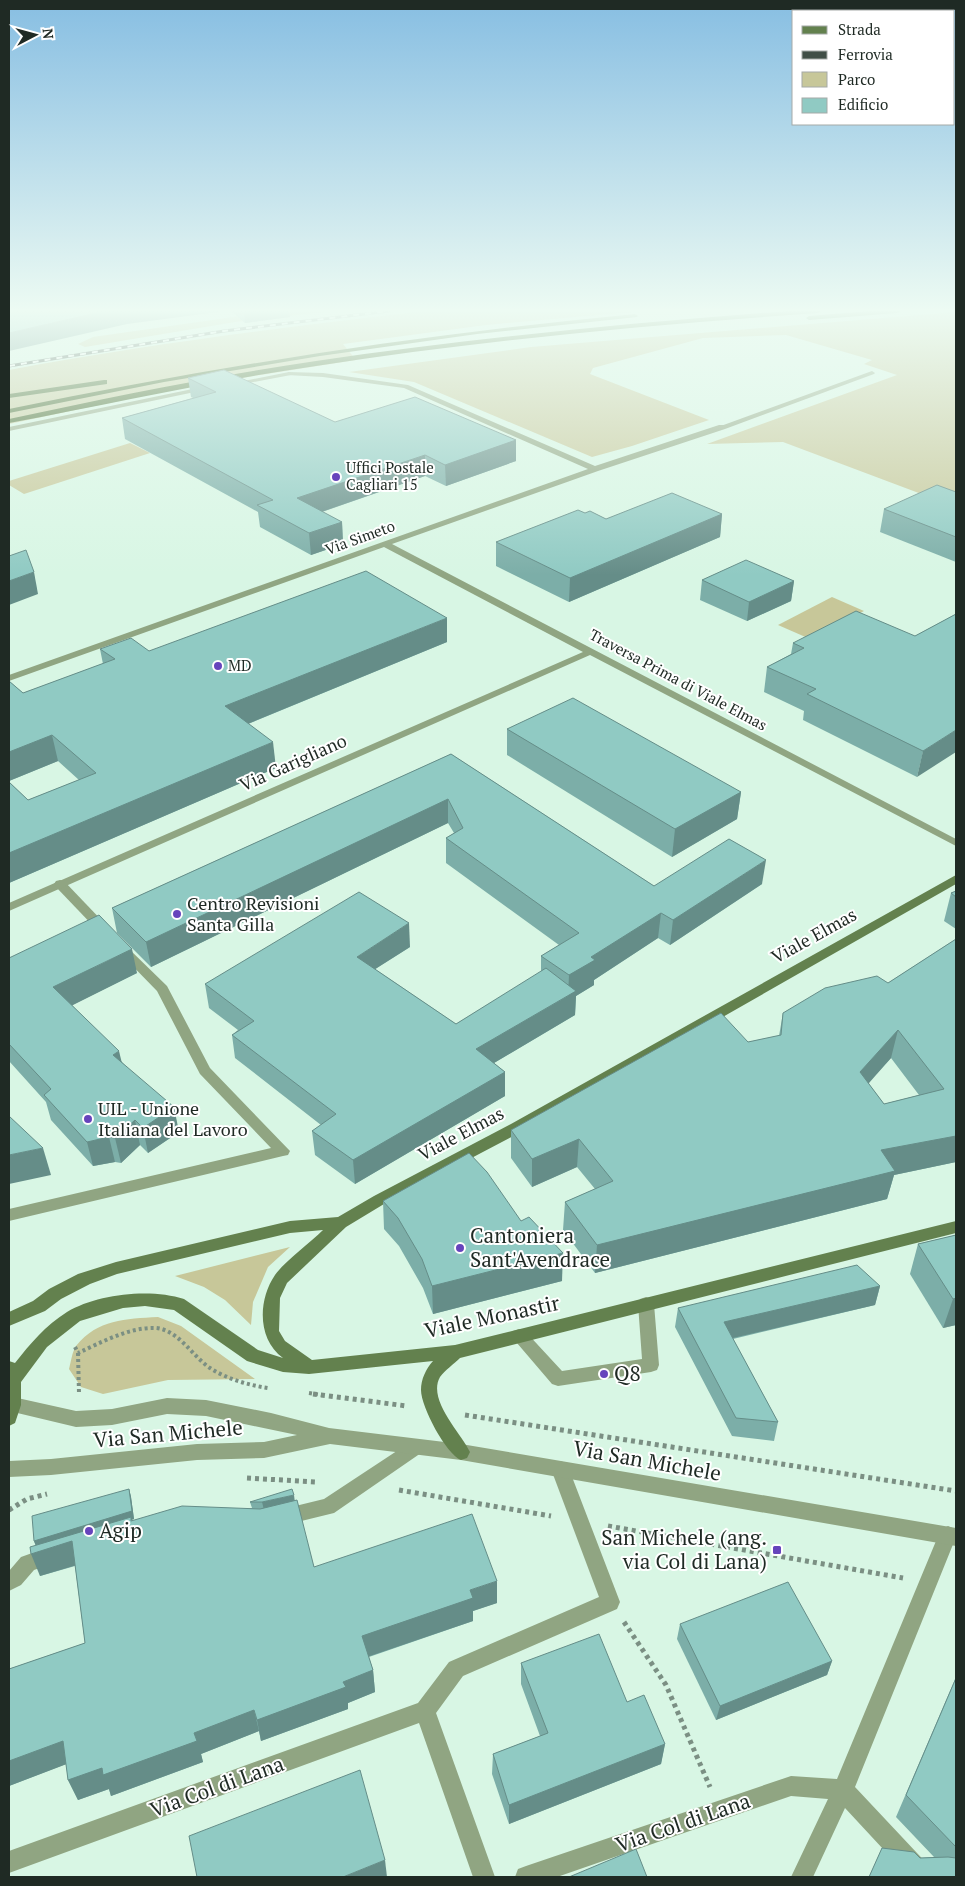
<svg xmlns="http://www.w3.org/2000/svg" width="965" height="1886" viewBox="0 0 965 1886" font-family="'PT Serif',serif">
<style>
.green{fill:#c7c799}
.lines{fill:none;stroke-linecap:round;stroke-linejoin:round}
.path-far1{stroke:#7b8f83;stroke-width:4;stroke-dasharray:3 3;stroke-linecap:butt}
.path{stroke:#7b8f83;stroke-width:5;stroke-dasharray:4 4;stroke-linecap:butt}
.service{fill:#90a582;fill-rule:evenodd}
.minor{fill:#90a582;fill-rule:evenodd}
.tertiary{fill:#90a582;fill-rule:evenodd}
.secondary{fill:#63814e;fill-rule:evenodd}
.trunk{fill:#385b1c;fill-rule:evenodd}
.rail-casing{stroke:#414f47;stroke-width:3}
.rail{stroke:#fff;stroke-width:2;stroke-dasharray:6;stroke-linecap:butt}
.wall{fill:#7caea8;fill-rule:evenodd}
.shaded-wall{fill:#658d88}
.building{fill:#90cac3;stroke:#658d88;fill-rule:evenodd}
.poi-dot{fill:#6644bc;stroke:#fff;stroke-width:2}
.labels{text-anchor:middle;stroke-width:4;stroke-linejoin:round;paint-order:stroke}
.far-poi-label{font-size:15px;fill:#1f2a24;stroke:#fff;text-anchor:start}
.far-street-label{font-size:15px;fill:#1f2a24;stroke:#fff}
.street-label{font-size:18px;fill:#1f2a24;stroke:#fff}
.poi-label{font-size:18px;fill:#1f2a24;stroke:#fff;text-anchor:start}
.near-poi-label{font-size:21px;fill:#1f2a24;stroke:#fff;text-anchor:start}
.near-street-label{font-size:21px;fill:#1f2a24;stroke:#fff}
</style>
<rect width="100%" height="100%" fill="#d8f6e4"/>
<g class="green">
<polygon points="275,311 333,311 235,322 85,347 78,344 93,337"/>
<path d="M425,311H643L486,325L343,344L356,360L184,387L9,424V370C147,344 286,327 425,311Z"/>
<polygon points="956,312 956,507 783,442 707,444 897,375 864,364 872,360 786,335 703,338 593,368 590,374 709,420 632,446 592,457 414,382 349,372 531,347"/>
<polygon points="130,443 150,453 24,494 9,485 9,481"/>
<polygon points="832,597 864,611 810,639 778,625"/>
<polygon points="290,1247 268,1267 253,1302 251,1325 225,1300 204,1287 175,1276"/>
<path d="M158,1317L181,1326L255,1379L168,1380L103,1394L81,1387L69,1369C71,1362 72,1352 76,1346C98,1319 125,1319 158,1317Z"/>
</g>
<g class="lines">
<g class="path-far1">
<path d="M75,1347L78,1353C100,1343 129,1327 155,1328C178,1329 192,1356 210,1368C227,1379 248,1385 268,1388"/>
<polyline points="78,1353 79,1393"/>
<polyline points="309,1393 322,1395"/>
</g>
<g class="path">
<polyline points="313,1394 407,1406"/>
<polyline points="465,1415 956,1491"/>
<polyline points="247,1478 316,1482"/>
<polyline points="399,1490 551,1516"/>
<polyline points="9,1510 27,1499 47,1494"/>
<polyline points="608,1526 903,1578"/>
<polyline points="624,1622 666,1685 710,1787"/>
</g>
<g class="service">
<polygon points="872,371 875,373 874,374 725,429 718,427"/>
<polygon points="60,880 64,881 107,926 109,929 107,932 99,932 56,887 54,884 56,881"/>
<polygon points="124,947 128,948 167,986 210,1068 290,1151 288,1155 283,1156 9,1221 9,1209 271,1148 200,1074 157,991 118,951"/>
<polygon points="646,1297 652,1299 654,1304 659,1365 657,1370 651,1372 558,1386 552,1384 511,1336 513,1331 519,1329 525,1331 562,1371 642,1359 638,1304 640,1299"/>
<polygon points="415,1439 421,1441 424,1447 421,1453 334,1513 285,1525 279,1522 276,1516 279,1510 324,1499"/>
<polygon points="49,1547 56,1550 58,1556 56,1562 34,1570 21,1585 9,1591 9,1571 21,1557"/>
</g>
<g class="minor">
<polygon points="289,372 323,373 408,385 595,466 719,425 725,425 725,429 598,471 392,544 956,839 956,846 590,655 9,911 9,903 583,652 384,547 9,681 9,675 588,469 404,388 323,377 287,375 286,374"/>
<polygon points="560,1461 566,1463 569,1469 620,1602 617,1609 463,1676 436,1713 495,1877 473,1877 419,1723 9,1873 9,1851 418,1703 449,1662 599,1597 551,1469 554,1463"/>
<polygon points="948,1526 955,1529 956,1537 855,1787 932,1869 935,1877 909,1877 845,1808 813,1877 791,1877 828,1799 791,1796 557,1877 515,1877 518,1869 526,1866 791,1776 837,1779 941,1529"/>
</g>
<g class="tertiary">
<polygon points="289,372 292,374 291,375 232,386 229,384"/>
<polygon points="207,386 210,388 209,389 9,431 9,427"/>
<polygon points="13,1397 76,1411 112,1409 167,1398 206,1400 271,1413 329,1428 461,1444 956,1528 956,1546 461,1460 330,1444 264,1458 197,1460 51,1475 9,1477 9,1461 51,1459 197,1444 264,1442 297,1435 206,1416 167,1414 112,1425 76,1427 9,1411 9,1399"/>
</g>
<path class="secondary" d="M956,875V884L521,1132L384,1204L346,1227L287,1283L280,1298L279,1331L285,1341L312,1360L455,1345L956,1221V1233L460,1358C454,1364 445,1370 440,1377C427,1400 461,1433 470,1452L467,1458L461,1460C446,1454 421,1407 421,1390C421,1379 426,1369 433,1361L309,1374L283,1372L247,1361L174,1310L145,1306L123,1308L80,1321L47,1347L21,1382V1405L15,1423L9,1426V1361L15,1363C30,1344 46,1325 67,1312C97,1294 150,1288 184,1299L258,1350L283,1358C257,1339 258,1300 275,1275C285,1261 310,1243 323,1230L290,1233L117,1274L90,1284L61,1299L45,1311L9,1326V1312L33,1301L49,1289L78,1274L116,1262L290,1221L338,1217L374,1196L511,1124Z"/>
<g class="trunk">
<path d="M788,311H821L818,313C650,325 482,340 316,366C212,381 111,404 9,423V419C111,397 213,376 316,361C472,338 630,323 788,311Z"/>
<polygon points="869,311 900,311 897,313 809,320 806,318 809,316"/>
<path d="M635,314L638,316L637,317L477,334L320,356L164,382L9,413V409C216,366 424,334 635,314Z"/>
<polygon points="104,380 107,380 107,384 9,398 9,394"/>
</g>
<defs>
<polyline id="rail" points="9,366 224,331 389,311"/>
</defs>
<use href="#rail" class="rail-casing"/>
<use href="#rail" class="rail"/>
</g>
<g class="wall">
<polygon points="231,311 289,311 290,317 245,323"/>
<polygon points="188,378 335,422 516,440 516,461 446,486 425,476 322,512 342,522 343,544 311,555 260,527 258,512 125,439 122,418 193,398 191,397"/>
<polygon points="956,492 956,562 880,532 884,509"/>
<polygon points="585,513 606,519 722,514 720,537 569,602 496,566 496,542"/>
<polygon points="702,580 794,581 791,601 747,621 700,600"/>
<polygon points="956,614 917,777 803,720 804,711 764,692 767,667 791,654 793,643 915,636"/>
<polygon points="447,642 248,724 276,768 9,883 9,782 28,800 79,780 58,761 9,781 9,681 23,693 103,664 100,649 149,651"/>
<polygon points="507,729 741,792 737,819 672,857 507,755"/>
<polygon points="451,754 654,886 762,884 670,945 658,938 594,980 594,985 576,996 575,1015 494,1063 505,1072 505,1096 355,1184 315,1155 312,1131 321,1125 235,1058 232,1035 238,1030 209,1008 205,984 410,947 375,969 456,1024 541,972 541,956 559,945 446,863 446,838 454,833 448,823 151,967 117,933 112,908"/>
<polygon points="956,891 956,929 944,921 951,893"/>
<path d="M956,939V1162L894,1175L887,1199L595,1273L563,1230L565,1202L595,1189L577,1167L532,1187L511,1158V1130L748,1042L779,1036L783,1013L888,983ZM891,1058L919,1095L884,1104L868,1083Z"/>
<polygon points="9,958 137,973 72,1005 122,1062 179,1132 148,1153 140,1145 121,1163 115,1162 93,1166 51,1120 46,1102 9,1061"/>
<polygon points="383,1201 562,1281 433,1314 423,1288 399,1246 384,1229"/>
<polygon points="956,1235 956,1325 943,1328 910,1274 918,1244"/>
<polygon points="880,1286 875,1305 733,1339 778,1422 774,1441 732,1436 675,1327 678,1308"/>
<polygon points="129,1489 131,1497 134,1519 131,1520 132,1521 252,1508 250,1502 295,1500 314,1567 497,1603 473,1611 473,1621 369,1657 373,1670 375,1692 348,1703 348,1709 261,1741 259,1731 201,1754 203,1762 111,1796 109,1789 78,1800 68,1780 66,1764 9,1786 9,1669 85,1643 75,1566 40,1576 36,1546 34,1541"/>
<polygon points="680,1624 832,1661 827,1675 716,1720 677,1639"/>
<polygon points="521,1663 627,1702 665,1744 661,1764 509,1824 492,1774 493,1754 540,1736 521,1684"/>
<polygon points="956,1677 956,1877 869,1877 882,1848 920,1858 934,1857 896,1817"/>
</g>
<g class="shaded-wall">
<polygon points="105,311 225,311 127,324 9,351 9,333"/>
<polygon points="244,311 289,311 290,317 245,323"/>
<polygon points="516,440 516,461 446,486 445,465"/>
<polygon points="425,455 425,476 298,520 297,498"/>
<polygon points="722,514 720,537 569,602 570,578"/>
<polygon points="342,522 343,544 311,555 309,533"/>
<polygon points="34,572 38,594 9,605 9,581"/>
<polygon points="794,581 791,601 747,621 749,602"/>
<polygon points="447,618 447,642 228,732 225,706"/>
<polygon points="956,730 956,752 917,777 923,751"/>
<polygon points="52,735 58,761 9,781 9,752"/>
<polygon points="273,742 276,768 9,883 9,853"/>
<polygon points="741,792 737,819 672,857 675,829"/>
<polygon points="448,799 448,823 151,967 146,942"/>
<polygon points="766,860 762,884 670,945 673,920"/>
<polygon points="661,913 658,938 594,980 594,985 576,996 575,1015 477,1073 476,1049 568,996 569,975 591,957"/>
<polygon points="409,923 410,947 358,980 357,957"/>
<polygon points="132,949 137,973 59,1012 53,987"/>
<polygon points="898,1030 891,1058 854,1100 860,1072"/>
<polygon points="119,1051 125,1076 113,1055"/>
<polygon points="505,1072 505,1096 355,1184 353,1160"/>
<polygon points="174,1107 179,1132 148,1153 143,1128"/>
<polygon points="135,1120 140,1145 121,1163 115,1138"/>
<polygon points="956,1136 956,1162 894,1175 887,1199 595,1273 597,1245 881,1150"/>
<polygon points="109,1137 115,1162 93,1166 87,1142"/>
<polygon points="579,1139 577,1167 532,1187 532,1159"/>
<polygon points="43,1148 51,1175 9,1184 9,1155"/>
<polygon points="563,1253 562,1281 433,1314 432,1286"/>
<polygon points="880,1286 875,1305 720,1341 724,1322"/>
<polygon points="956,1298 956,1325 943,1328 953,1299"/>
<polygon points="129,1489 131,1497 134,1519 131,1520 137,1540 131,1520 37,1549 34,1541"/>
<polygon points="294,1495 295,1503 264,1510 262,1502"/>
<polygon points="72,1541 80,1564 40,1576 31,1554"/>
<polygon points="497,1581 497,1603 473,1611 473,1621 364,1658 362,1636 470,1590"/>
<polygon points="832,1661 827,1675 716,1720 720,1706"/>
<polygon points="373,1670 375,1692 348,1703 348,1709 261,1741 257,1720 343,1682"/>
<polygon points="254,1710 259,1731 201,1754 203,1762 111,1796 109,1789 78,1800 68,1780"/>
<polygon points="63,1741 72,1762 9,1786 9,1761"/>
<polygon points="665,1744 661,1764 509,1824 509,1805"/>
<polygon points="385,1860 387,1877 343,1877"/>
</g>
<g class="building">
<polygon points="9,311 105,311 9,333"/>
<polygon points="224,370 335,422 415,397 516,440 445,465 425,455 297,498 342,522 309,533 257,505 273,500 122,418 216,392 188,378"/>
<polygon points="937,485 956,492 956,537 884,509"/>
<polygon points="672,493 722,514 570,578 496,542 578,510 585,513 590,511 606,519"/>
<polygon points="26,550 34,572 9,581 9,556"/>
<polygon points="746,560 794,581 749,602 702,580"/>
<polygon points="366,571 447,618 225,706 273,742 9,853 9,782 28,800 96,773 52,735 9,752 9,681 23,693 115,659 100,649 131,638 149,651"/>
<polygon points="856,611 915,636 956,614 956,730 923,751 807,694 816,689 767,667 804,648 793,643"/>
<polygon points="573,698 741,792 675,829 507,729"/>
<polygon points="451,754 654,886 729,839 766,860 673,920 661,913 591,957 595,960 569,975 541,956 579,933 446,838 463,828 448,799 146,942 112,908"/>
<polygon points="956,891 956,897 951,893"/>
<polygon points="359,892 409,923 357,957 456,1024 546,968 576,991 476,1049 505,1072 353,1160 312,1131 336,1114 232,1035 254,1021 205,984"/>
<polygon points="99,915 132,949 53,987 119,1051 113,1055 174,1107 143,1128 135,1120 115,1138 109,1137 87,1142 44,1095 51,1089 9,1044 9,958"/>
<path d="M956,939V1136L881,1150L895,1171L597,1245L565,1202L613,1181L579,1139L532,1159L511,1130L721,1013L748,1042L781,1035L783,1013L825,988L877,976L888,983ZM898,1030L944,1089L884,1104L860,1072Z"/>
<polygon points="9,1116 43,1148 9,1155"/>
<polygon points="469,1153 487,1172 521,1221 529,1217 563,1253 432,1286 422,1259 398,1218 383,1201"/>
<polygon points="956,1235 956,1298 953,1299 918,1244"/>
<polygon points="857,1265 880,1286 724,1322 778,1422 736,1418 678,1308"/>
<polygon points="129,1489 132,1511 34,1541 32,1516"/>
<polygon points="292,1489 294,1495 262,1502 250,1502"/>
<polygon points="297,1500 314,1567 472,1514 497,1581 470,1590 473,1598 362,1636 373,1670 343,1682 346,1687 257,1720 254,1710 194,1733 197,1741 103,1775 102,1768 68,1780 63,1741 9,1761 9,1669 85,1643 72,1541 31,1554 30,1547 131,1517 131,1521 182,1506 260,1509"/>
<polygon points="788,1582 832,1661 720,1706 680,1624"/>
<polygon points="599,1634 627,1702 644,1695 665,1744 509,1805 493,1754 548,1733 521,1663"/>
<polygon points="956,1678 956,1847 906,1795"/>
<polygon points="360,1770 385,1860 343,1877 197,1877 189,1836"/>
<polygon points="882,1848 914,1852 920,1858 948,1857 956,1858 956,1877 869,1877"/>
<polygon points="636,1849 647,1877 569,1877"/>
</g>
<linearGradient id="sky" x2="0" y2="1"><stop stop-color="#87bee2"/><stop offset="0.54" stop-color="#edfbf3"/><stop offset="1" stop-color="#edfbf3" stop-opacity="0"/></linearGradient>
<rect width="965" height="575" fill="url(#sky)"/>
<g class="poi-dot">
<circle cx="336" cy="477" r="5"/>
<circle cx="218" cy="666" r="5"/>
<circle cx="177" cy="914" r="5"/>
<circle cx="88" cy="1119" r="5"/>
<circle cx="460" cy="1248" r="5"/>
<circle cx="604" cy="1374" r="5"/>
<circle cx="89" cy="1531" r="5"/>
<rect x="772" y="1545" width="10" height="10" rx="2.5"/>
</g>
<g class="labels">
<g class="far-poi-label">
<text x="346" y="473">Uffici Postale<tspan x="346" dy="17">Cagliari 15</tspan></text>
<text x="228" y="671">MD</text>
</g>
<g class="far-street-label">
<text transform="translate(360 538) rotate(-20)" y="5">Via Simeto</text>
<text transform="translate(678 680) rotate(28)" y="5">Traversa Prima di Viale Elmas</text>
</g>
<g class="street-label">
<text transform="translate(293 763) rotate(-24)" y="6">Via Garigliano</text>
<text transform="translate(814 936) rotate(-29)" y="6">Viale Elmas</text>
<text transform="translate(461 1134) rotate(-28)" y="6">Viale Elmas</text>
</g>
<g class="poi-label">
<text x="187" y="910">Centro Revisioni<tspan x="187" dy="21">Santa Gilla</tspan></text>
<text x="98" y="1115">UIL - Unione<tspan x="98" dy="21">Italiana del Lavoro</tspan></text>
</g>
<g class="near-poi-label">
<text x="470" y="1243">Cantoniera<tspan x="470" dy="24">Sant'Avendrace</tspan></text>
<text x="614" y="1381">Q8</text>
<text x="99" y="1538">Agip</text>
<text x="767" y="1545" text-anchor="end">San Michele (ang.<tspan x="767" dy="24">via Col di Lana)</tspan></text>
</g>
<g class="near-street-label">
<text transform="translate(492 1317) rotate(-12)" y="7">Viale Monastir</text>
<text transform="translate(168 1434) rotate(-5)" y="7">Via San Michele</text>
<text transform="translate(647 1461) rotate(10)" y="7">Via San Michele</text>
<text transform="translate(217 1787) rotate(-20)" y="7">Via Col di Lana</text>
<text transform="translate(683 1823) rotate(-19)" y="7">Via Col di Lana</text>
</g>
</g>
<rect width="965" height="1886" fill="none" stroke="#1f2a24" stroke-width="20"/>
<rect x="792" y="10" width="162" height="115" fill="#ffffff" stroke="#a5aaa7"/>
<rect x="802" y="26" width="25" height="8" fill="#63814e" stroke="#a5aaa7"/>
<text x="838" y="35" font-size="15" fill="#1f2a24">Strada</text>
<rect x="802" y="51" width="25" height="8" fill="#414f47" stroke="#a5aaa7"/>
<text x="838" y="60" font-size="15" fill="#1f2a24">Ferrovia</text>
<rect x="802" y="72" width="25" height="15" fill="#c7c799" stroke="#a5aaa7"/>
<text x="838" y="85" font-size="15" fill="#1f2a24">Parco</text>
<rect x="802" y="98" width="25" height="15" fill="#90cac3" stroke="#a5aaa7"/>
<text x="838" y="110" font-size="15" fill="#1f2a24">Edificio</text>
<g transform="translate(35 35) rotate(84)" stroke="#ffffff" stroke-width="4" paint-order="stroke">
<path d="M0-4L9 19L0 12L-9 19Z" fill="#1f2a24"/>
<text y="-8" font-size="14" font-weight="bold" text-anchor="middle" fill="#1f2a24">N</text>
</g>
</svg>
